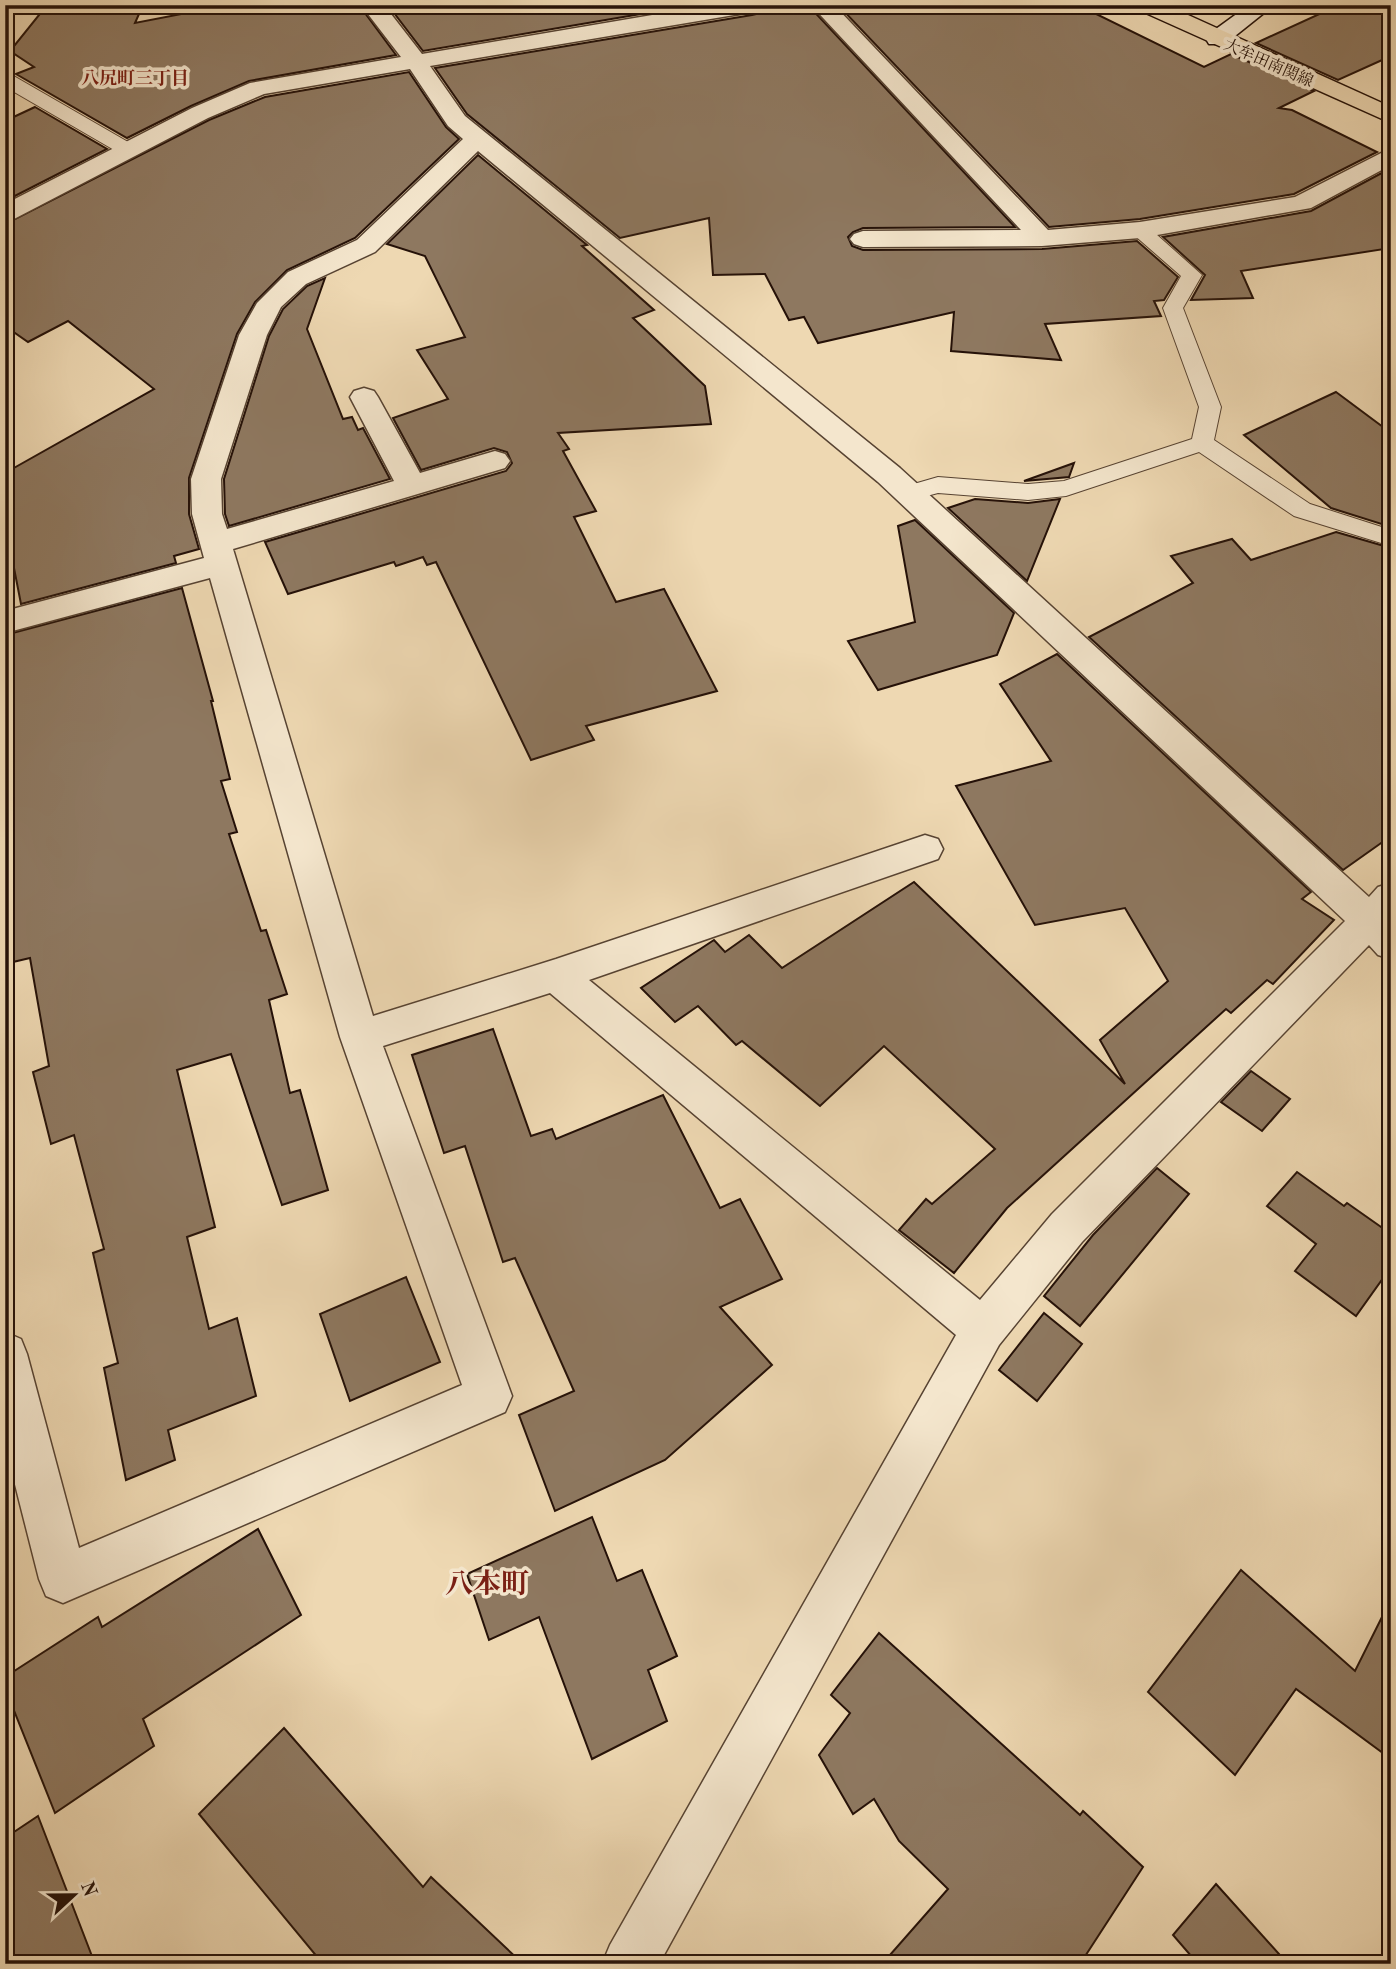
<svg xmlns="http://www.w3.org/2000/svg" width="1396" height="1969" viewBox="0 0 1396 1969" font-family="'Old Standard TT','Noto Serif JP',serif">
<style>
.building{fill:#8e7860;stroke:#251108;stroke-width:2}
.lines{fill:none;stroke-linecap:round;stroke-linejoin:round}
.lane-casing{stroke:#574332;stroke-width:2}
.street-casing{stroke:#574332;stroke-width:3}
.secondary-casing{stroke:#251108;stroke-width:3}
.primary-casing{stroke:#251108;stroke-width:3}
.lane{fill:#f4e6cd;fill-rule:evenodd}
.street{fill:#f4e6cd;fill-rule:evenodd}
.secondary{fill:#f4e6cd;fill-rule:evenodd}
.primary{fill:#eed8b2;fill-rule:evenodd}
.labels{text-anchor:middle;stroke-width:7;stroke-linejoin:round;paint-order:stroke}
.far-street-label{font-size:16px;fill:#251108;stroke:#f4e6cd}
.far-neighbourhood-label{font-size:18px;font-weight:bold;fill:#7a1f14;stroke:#f4e6cd}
.near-quarter-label{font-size:28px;font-weight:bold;fill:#7a1f14;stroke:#f4e6cd}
</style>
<rect width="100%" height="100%" fill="#eed8b2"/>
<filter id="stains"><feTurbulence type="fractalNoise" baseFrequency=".00286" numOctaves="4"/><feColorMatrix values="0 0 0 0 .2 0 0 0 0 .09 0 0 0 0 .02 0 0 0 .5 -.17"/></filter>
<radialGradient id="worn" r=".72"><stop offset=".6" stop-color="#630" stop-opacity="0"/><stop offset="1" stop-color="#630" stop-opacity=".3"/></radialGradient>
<g class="building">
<polygon points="47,5 143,5 135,23 228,5 359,5 396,55 249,81 191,106 127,138 16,74 34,67 10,51"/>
<polygon points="388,5 694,5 423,51"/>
<polygon points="765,5 808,5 1015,227 863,228 853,232 848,237 852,246 863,250 1042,249 1137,241 1178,277 1164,300 1154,301 1161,316 1045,324 1061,360 951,351 954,312 818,343 804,317 789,320 765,274 713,275 709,218 620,238 467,114 435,68 752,15 761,13"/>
<polygon points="838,5 1078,5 1204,67 1231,54 1314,91 1279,108 1292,110 1377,152 1294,194 1140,219 1049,227"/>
<polygon points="1339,5 1391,5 1391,56 1338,80 1256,43"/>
<polygon points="409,72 446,127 459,139 355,238 287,270 255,302 237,334 189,478 189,514 199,549 174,556 176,563 21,604 5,522 5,473 154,389 68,321 28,342 5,326 5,224 209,120 265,97"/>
<polygon points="35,107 107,149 5,201 5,121"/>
<polygon points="478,155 587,245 582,246 654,310 633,318 705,386 711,424 558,433 569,449 563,451 596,511 574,517 616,602 664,589 717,691 586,726 594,740 531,760 436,562 427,565 423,557 396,566 394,562 288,594 265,542 506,471 512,463 507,452 494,448 421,470 393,418 448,399 417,350 465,337 425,256 387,244"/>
<polygon points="1391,168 1391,248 1241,271 1253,298 1191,300 1205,275 1163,237 1311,211"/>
<polygon points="325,278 307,329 343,419 352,417 358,430 363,428 390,479 229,526 225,514 224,479 269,336 283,309 307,286"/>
<polygon points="1336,392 1391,433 1391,527 1331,508 1244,435"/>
<polygon points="1074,463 1069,477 1024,481"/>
<polygon points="975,499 1028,503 1060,499 1027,581 948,508"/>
<polygon points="915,520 1014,613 997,655 878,690 848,641 915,622 898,526"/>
<polygon points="1336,532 1391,548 1391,836 1343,870 1089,637 1193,583 1171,556 1232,539 1251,560"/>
<polygon points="182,588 213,701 211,701 230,779 221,781 237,832 229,834 261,931 266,930 287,994 269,1000 290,1093 300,1090 328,1190 282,1205 231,1054 177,1070 215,1227 187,1237 209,1329 237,1318 256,1396 168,1430 175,1460 126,1480 104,1368 118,1363 93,1253 104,1249 74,1135 51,1144 33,1072 49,1066 30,958 13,962 5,912 5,635"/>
<polygon points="1057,654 1311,892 1302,899 1334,920 1273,984 1267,980 1231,1013 1226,1009 1007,1208 954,1273 899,1230 926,1199 932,1204 995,1149 884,1046 820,1106 742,1041 736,1045 698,1006 675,1022 641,988 714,940 725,952 749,935 782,968 914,882 1125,1084 1100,1040 1168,981 1125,908 1035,925 956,786 1051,761 1000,684"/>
<polygon points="493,1029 531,1136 552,1129 556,1139 663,1095 720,1208 740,1199 782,1279 720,1307 772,1365 665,1460 555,1511 519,1415 574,1391 515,1258 503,1262 465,1146 444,1153 412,1055"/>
<polygon points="1251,1071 1290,1099 1262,1131 1221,1102"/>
<polygon points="1157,1168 1189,1194 1080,1326 1044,1296 1093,1235"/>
<polygon points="1297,1172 1344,1206 1347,1203 1391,1234 1391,1267 1356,1316 1295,1271 1316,1244 1267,1206"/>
<polygon points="406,1277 440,1362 350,1401 320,1314"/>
<polygon points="1044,1313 1082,1344 1037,1401 999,1370"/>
<polygon points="592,1517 617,1581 642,1570 677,1656 648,1670 667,1721 592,1759 539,1617 489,1640 467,1574"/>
<polygon points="258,1529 301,1615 143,1719 154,1746 55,1813 5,1688 5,1677 98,1617 102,1627"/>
<polygon points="1241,1570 1355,1671 1391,1599 1391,1759 1296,1689 1235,1775 1148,1692"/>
<polygon points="879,1633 1080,1815 1083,1811 1143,1867 1080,1964 882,1964 948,1889 899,1841 874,1799 853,1814 819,1755 850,1713 831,1695"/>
<polygon points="284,1728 423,1887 431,1877 523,1964 323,1964 199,1814"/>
<polygon points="38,1816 95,1964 5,1964 5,1838"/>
<polygon points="1216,1884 1288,1964 1198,1964 1173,1935"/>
</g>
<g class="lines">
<defs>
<g id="lane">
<polygon points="5,71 135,146 137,150 128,156 121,154 9,89 5,86"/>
<polygon points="1140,224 1147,226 1202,275 1183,308 1221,407 1214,440 1310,504 1391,530 1391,546 1294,516 1199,452 1066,496 1028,500 938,493 908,501 900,498 896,493 900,488 938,477 1028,484 1064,481 1192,439 1199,407 1163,308 1181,276 1133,234 1130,230 1133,226"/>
</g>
<g id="street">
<path d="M361,5H384L422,54L711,5H763L760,10L752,12L430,66L465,116L900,468L1369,897L1378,887L1391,883V959L1378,955L1369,945L1082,1242L999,1345L659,1964H602L610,1945L956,1335L550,993L383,1046L512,1396L505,1412L63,1603L46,1596L39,1579L5,1445V1332L21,1339L27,1354L79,1548L462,1385L340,1037L210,578L5,633V611L204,558L192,514L191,479L239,335L257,303L288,272L357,240L463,139L448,126L410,69L264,94L208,118L14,219L5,222V204L192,108L250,83L401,57ZM478,151L878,482L1345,921L1052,1214L980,1300L589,980L938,859L943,849L938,839L925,835L556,959L373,1016L233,549L505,468L510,461L505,454L495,451L420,473L378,397L374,391L364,388L354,391L350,397L394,481L227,529L222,514L221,479L267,335L281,307L306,284L375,252Z"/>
<polygon points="811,5 834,5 1048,230 1140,222 1295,197 1391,148 1391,165 1311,208 1140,238 1042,246 863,247 854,244 850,239 854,234 863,231 1021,230"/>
</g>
<polygon id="secondary" points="1249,5 1274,5 1225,44 1209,44 1206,39 1209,34"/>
<polygon id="primary" points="1136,5 1166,5 1391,107 1391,123 1139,10"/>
</defs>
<use href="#lane" class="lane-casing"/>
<use href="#street" class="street-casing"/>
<use href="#secondary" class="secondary-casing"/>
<use href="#primary" class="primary-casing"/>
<use href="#lane" class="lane"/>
<use href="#street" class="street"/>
<use href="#secondary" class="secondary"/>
<use href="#primary" class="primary"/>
</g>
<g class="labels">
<g class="far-street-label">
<text transform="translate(1269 62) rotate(24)" y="6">大牟田南関線</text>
</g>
<g class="far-neighbourhood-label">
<text x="135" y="84">八尻町三丁目</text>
</g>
<g class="near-quarter-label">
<text x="487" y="1593">八本町</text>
</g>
</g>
<rect width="1396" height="1969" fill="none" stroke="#eed8b2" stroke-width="28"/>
<rect x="7" y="7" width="1382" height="1955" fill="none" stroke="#251108" stroke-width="3.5"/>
<rect x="14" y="14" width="1368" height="1941" fill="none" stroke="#251108" stroke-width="2"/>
<g transform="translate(74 1895) rotate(68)" stroke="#f4e6cd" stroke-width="5" paint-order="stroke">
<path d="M0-5L12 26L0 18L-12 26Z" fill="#251108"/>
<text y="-10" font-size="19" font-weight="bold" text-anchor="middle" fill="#251108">N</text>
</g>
<rect width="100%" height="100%" filter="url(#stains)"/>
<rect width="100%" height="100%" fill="url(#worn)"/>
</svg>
